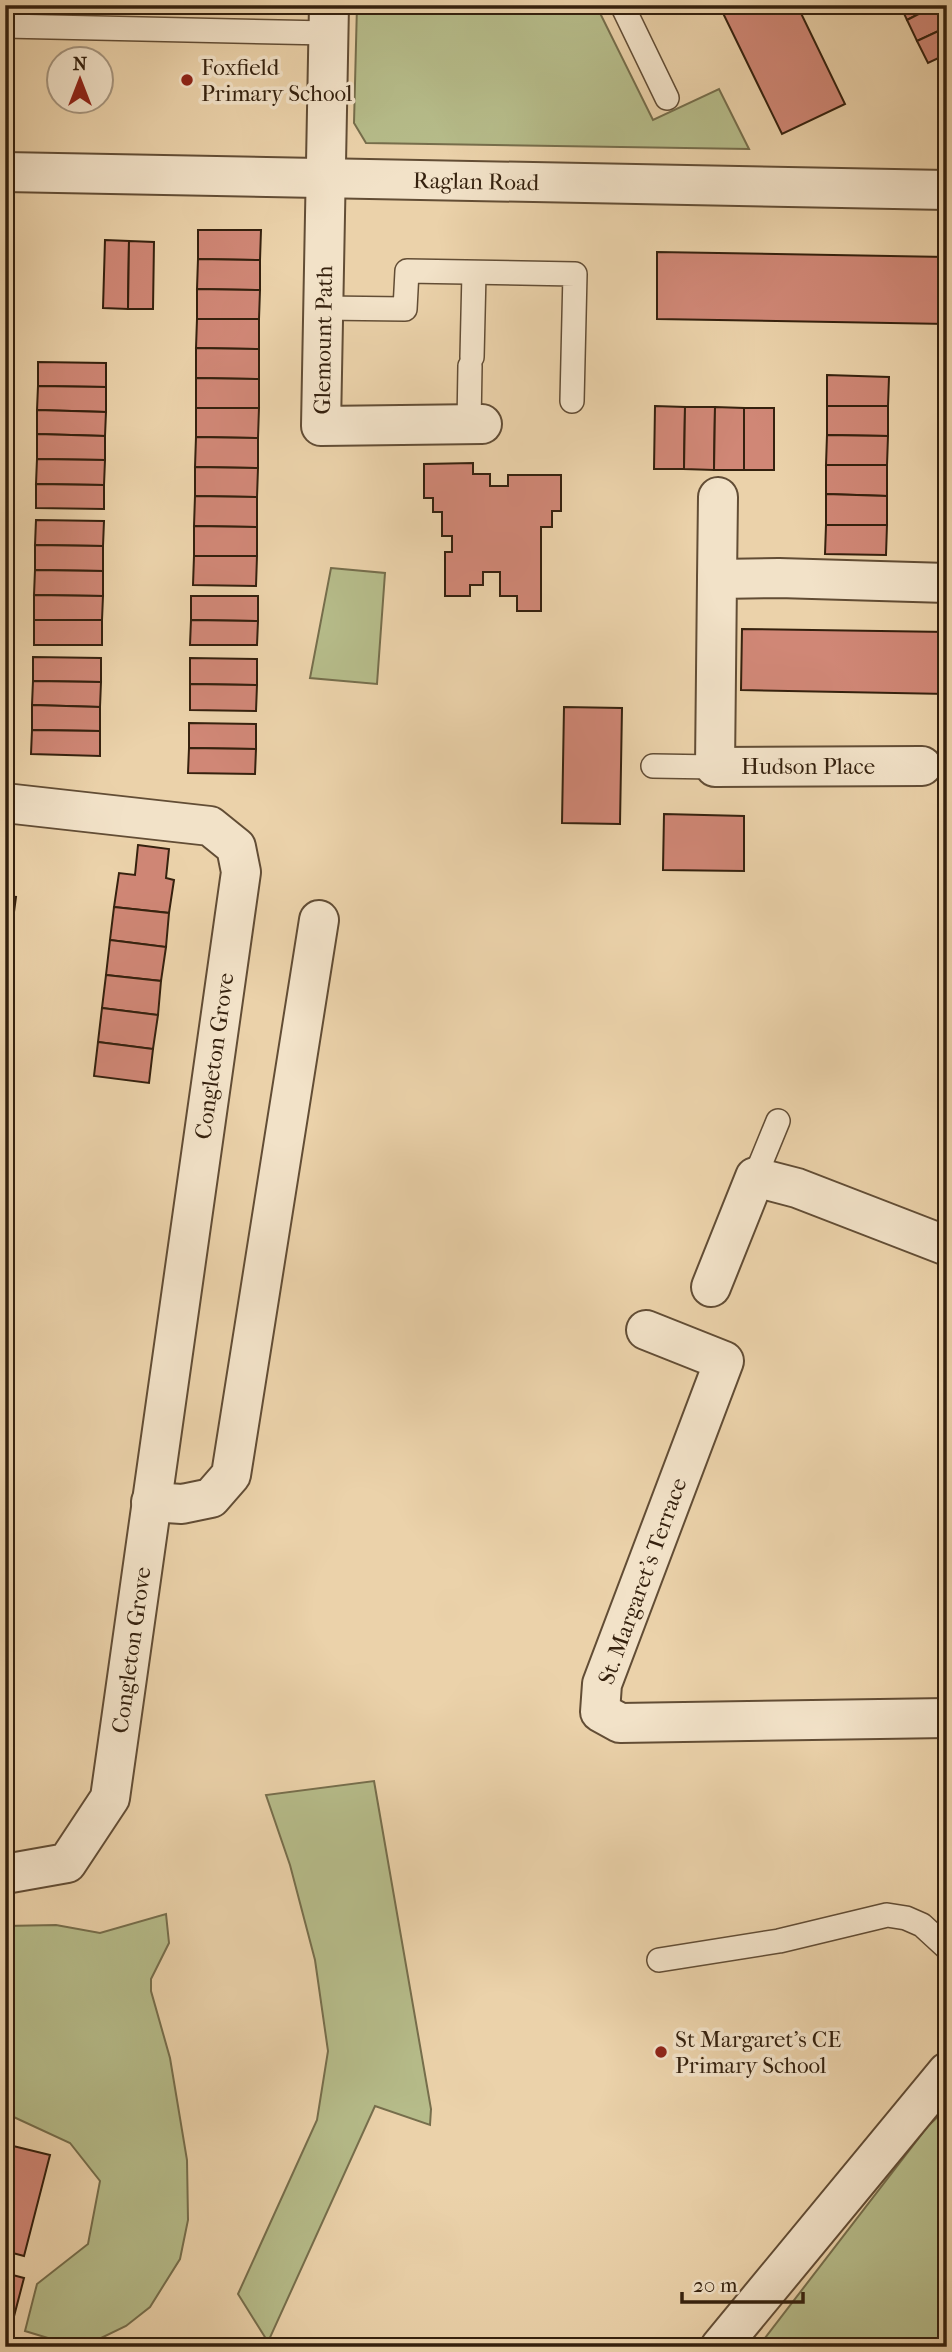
<svg xmlns="http://www.w3.org/2000/svg" width="952" height="2352" viewBox="0 0 952 2352" font-family="'IM FELL French Canon',serif">
<style>
.green{fill:#b6bc8a;stroke:#766e4c;stroke-width:2}
.building{fill:#d08776;stroke:#35210e;stroke-width:2}
.lines{fill:none;stroke-linecap:round;stroke-linejoin:round}
.lane-casing{stroke:#624d35;stroke-width:26}
.street-casing{stroke:#624d35;stroke-width:42}
.lane{stroke:#f2e2c8;stroke-width:23}
.street{stroke:#f2e2c8;stroke-width:38}
.poi-dot{fill:#8f2418;stroke:#f2e2c8;stroke-width:2.5}
.labels{text-anchor:middle;stroke-width:7;stroke-linejoin:round;paint-order:stroke}
.poi-label{font-size:23px;fill:#35210e;stroke:#f2e2c8;text-anchor:start}
.street-label{font-size:23px;fill:#35210e;stroke:#f2e2c8}
</style>
<rect width="100%" height="100%" fill="#ebd2aa"/>
<filter id="stains"><feTurbulence type="fractalNoise" baseFrequency=".00286" numOctaves="4"/><feColorMatrix values="0 0 0 0 .2 0 0 0 0 .09 0 0 0 0 .02 0 0 0 .5 -.17"/></filter>
<radialGradient id="worn" r=".72"><stop offset=".6" stop-color="#630" stop-opacity="0"/><stop offset="1" stop-color="#630" stop-opacity=".3"/></radialGradient>
<g class="green">
<polygon points="357,5 596,5 653,120 719,89 749,149 366,143 354,123"/>
<polygon points="331,568 385,573 377,684 310,678"/>
<polygon points="374,1781 431,2109 430,2125 375,2106 268,2342 238,2294 317,2120 328,2051 315,1960 290,1865 266,1795"/>
<polygon points="166,1914 169,1943 151,1979 151,1991 170,2058 187,2160 188,2220 180,2259 150,2307 126,2326 97,2340 61,2342 25,2331 37,2284 88,2244 100,2181 70,2143 5,2113 5,1926 56,1925 100,1933"/>
<polygon points="947,2108 947,2347 758,2347 928,2126"/>
</g>
<g class="building">
<polygon points="719,5 797,5 845,104 782,134"/>
<polygon points="900,5 936,5 907,20"/>
<polygon points="936,5 947,5 947,27 917,41 907,20"/>
<polygon points="947,27 947,54 928,63 917,41"/>
<polygon points="198,230 261,230 260,260 198,259"/>
<polygon points="105,240 129,241 128,309 103,308"/>
<polygon points="129,241 154,242 153,309 128,309"/>
<polygon points="657,252 947,257 947,324 657,319"/>
<polygon points="198,259 260,260 260,290 197,289"/>
<polygon points="197,289 260,290 259,319 197,319"/>
<polygon points="197,319 259,319 259,349 196,348"/>
<polygon points="196,348 259,349 259,379 196,378"/>
<polygon points="38,362 106,363 106,387 38,386"/>
<polygon points="827,375 889,377 888,406 827,406"/>
<polygon points="196,378 259,379 259,408 196,408"/>
<polygon points="38,386 106,387 106,412 37,410"/>
<polygon points="655,406 685,407 684,469 654,469"/>
<polygon points="827,406 888,406 888,436 827,435"/>
<polygon points="685,407 715,407 714,470 684,469"/>
<polygon points="715,407 744,408 744,470 714,470"/>
<polygon points="196,408 259,408 258,438 196,437"/>
<rect x="744" y="408" width="30" height="62"/>
<polygon points="37,410 106,412 105,436 37,434"/>
<polygon points="37,434 105,436 105,460 37,459"/>
<polygon points="827,435 888,436 887,465 826,465"/>
<polygon points="196,437 258,438 258,468 195,467"/>
<polygon points="37,459 105,460 104,485 36,484"/>
<polygon points="473,463 473,474 490,474 490,486 508,486 508,475 561,475 561,511 552,511 552,527 541,527 541,611 517,611 517,596 500,596 500,572 483,572 483,585 470,585 470,596 445,596 445,552 452,552 452,536 442,536 442,512 433,512 433,498 424,498 424,464"/>
<polygon points="826,465 887,465 887,496 826,494"/>
<polygon points="195,467 258,468 257,497 195,496"/>
<polygon points="36,484 104,485 104,509 36,508"/>
<polygon points="826,494 887,496 887,525 826,525"/>
<polygon points="195,496 257,497 257,527 194,526"/>
<polygon points="36,520 104,521 103,546 35,545"/>
<polygon points="826,525 887,525 886,555 825,554"/>
<polygon points="194,526 257,527 257,556 194,556"/>
<polygon points="35,545 103,546 103,571 35,570"/>
<polygon points="194,556 257,556 256,586 193,585"/>
<polygon points="35,570 103,571 103,596 34,595"/>
<polygon points="34,595 103,596 102,620 34,620"/>
<polygon points="191,596 258,596 258,621 191,620"/>
<rect x="34" y="620" width="68" height="25"/>
<polygon points="191,620 258,621 257,645 190,645"/>
<polygon points="742,629 947,632 947,694 741,690"/>
<polygon points="33,657 101,658 101,682 33,681"/>
<polygon points="190,658 257,659 257,685 190,684"/>
<polygon points="33,681 101,682 100,707 32,705"/>
<polygon points="190,684 257,685 256,711 190,710"/>
<polygon points="32,705 100,707 100,731 32,730"/>
<polygon points="564,707 622,708 620,824 562,823"/>
<polygon points="189,723 256,724 256,749 189,748"/>
<polygon points="32,730 100,731 100,756 31,754"/>
<polygon points="189,748 256,749 255,774 188,773"/>
<polygon points="664,814 744,816 744,871 663,870"/>
<polygon points="138,845 169,849 166,878 174,880 169,913 114,907 119,873 135,875"/>
<polygon points="5,896 16,897 8,957 5,956"/>
<polygon points="114,907 169,913 166,947 110,940"/>
<polygon points="110,940 166,947 161,981 106,975"/>
<polygon points="106,975 161,981 158,1015 102,1008"/>
<polygon points="102,1008 158,1015 153,1049 98,1042"/>
<polygon points="98,1042 153,1049 149,1083 94,1076"/>
<polygon points="9,2145 50,2155 24,2256 5,2251 5,2158"/>
<polygon points="5,2273 24,2278 12,2324 5,2322"/>
</g>
<g class="lines">
<defs>
<g id="lane">
<polyline points="622,5 667,98"/>
<polyline points="5,26 328,33"/>
<polyline points="323,308 405,309 407,271 575,274 572,401"/>
<polyline points="472,357 474,273"/>
<polyline points="469,424 470,366"/>
<polyline points="653,766 715,767"/>
<polyline points="755,1177 778,1121"/>
<polyline points="659,1960 779,1941 887,1915 906,1918 922,1925 947,1948"/>
</g>
<g id="street">
<polyline points="329,5 321,426 482,424"/>
<polyline points="5,172 947,190"/>
<polyline points="717,579 718,497"/>
<polyline points="922,766 715,767 717,579 779,578 947,583"/>
<polyline points="5,803 210,826 236,847 241,872 110,1798 67,1863 5,1874"/>
<polyline points="711,1287 755,1177 797,1188 947,1246"/>
<polyline points="646,1330 724,1361 602,1684 600,1712 620,1723 947,1718"/>
<polyline points="151,1502 182,1504 211,1498 231,1475 319,920"/>
<polyline points="720,2347 947,2072"/>
</g>
</defs>
<use href="#lane" class="lane-casing"/>
<use href="#street" class="street-casing"/>
<use href="#lane" class="lane"/>
<use href="#street" class="street"/>
</g>
<g class="poi-dot">
<circle cx="187" cy="80" r="7"/>
<circle cx="661" cy="2052" r="7"/>
</g>
<g class="labels">
<g class="poi-label">
<text x="201" y="75">Foxfield<tspan x="201" dy="26">Primary School</tspan></text>
<text x="675" y="2047">St Margaret's CE<tspan x="675" dy="26">Primary School</tspan></text>
</g>
<g class="street-label">
<text transform="translate(476 181) rotate(1)" y="8">Raglan Road</text>
<text transform="translate(323 340) rotate(-89)" y="8">Glemount Path</text>
<text x="808" y="774">Hudson Place</text>
<text transform="translate(214 1056) rotate(-82)" y="8">Congleton Grove</text>
<text transform="translate(642 1581) rotate(-70)" y="8">St. Margaret's Terrace</text>
<text transform="translate(131 1650) rotate(-82)" y="8">Congleton Grove</text>
</g>
</g>
<rect width="952" height="2352" fill="none" stroke="#ebd2aa" stroke-width="28"/>
<rect x="7" y="7" width="938" height="2338" fill="none" stroke="#35210e" stroke-width="3.5"/>
<rect x="14" y="14" width="924" height="2324" fill="none" stroke="#35210e" stroke-width="2"/>
<g transform="translate(80 80)"><circle r="33" fill="#f2e2c8" stroke="#a6957e" stroke-width="2"/>
<path d="M0-5L12 26L0 18L-12 26Z" fill="#8f2418"/>
<text y="-10" font-size="19" font-weight="bold" text-anchor="middle" fill="#35210e">N</text>
</g>
<path d="M682 2292v10h121v-10" fill="none" stroke="#35210e" stroke-width="3.5"/>
<text x="693" y="2292" font-size="21" fill="#35210e" stroke="#f2e2c8" stroke-width="5" paint-order="stroke">20 m</text>
<rect width="100%" height="100%" filter="url(#stains)"/>
<rect width="100%" height="100%" fill="url(#worn)"/>
</svg>
